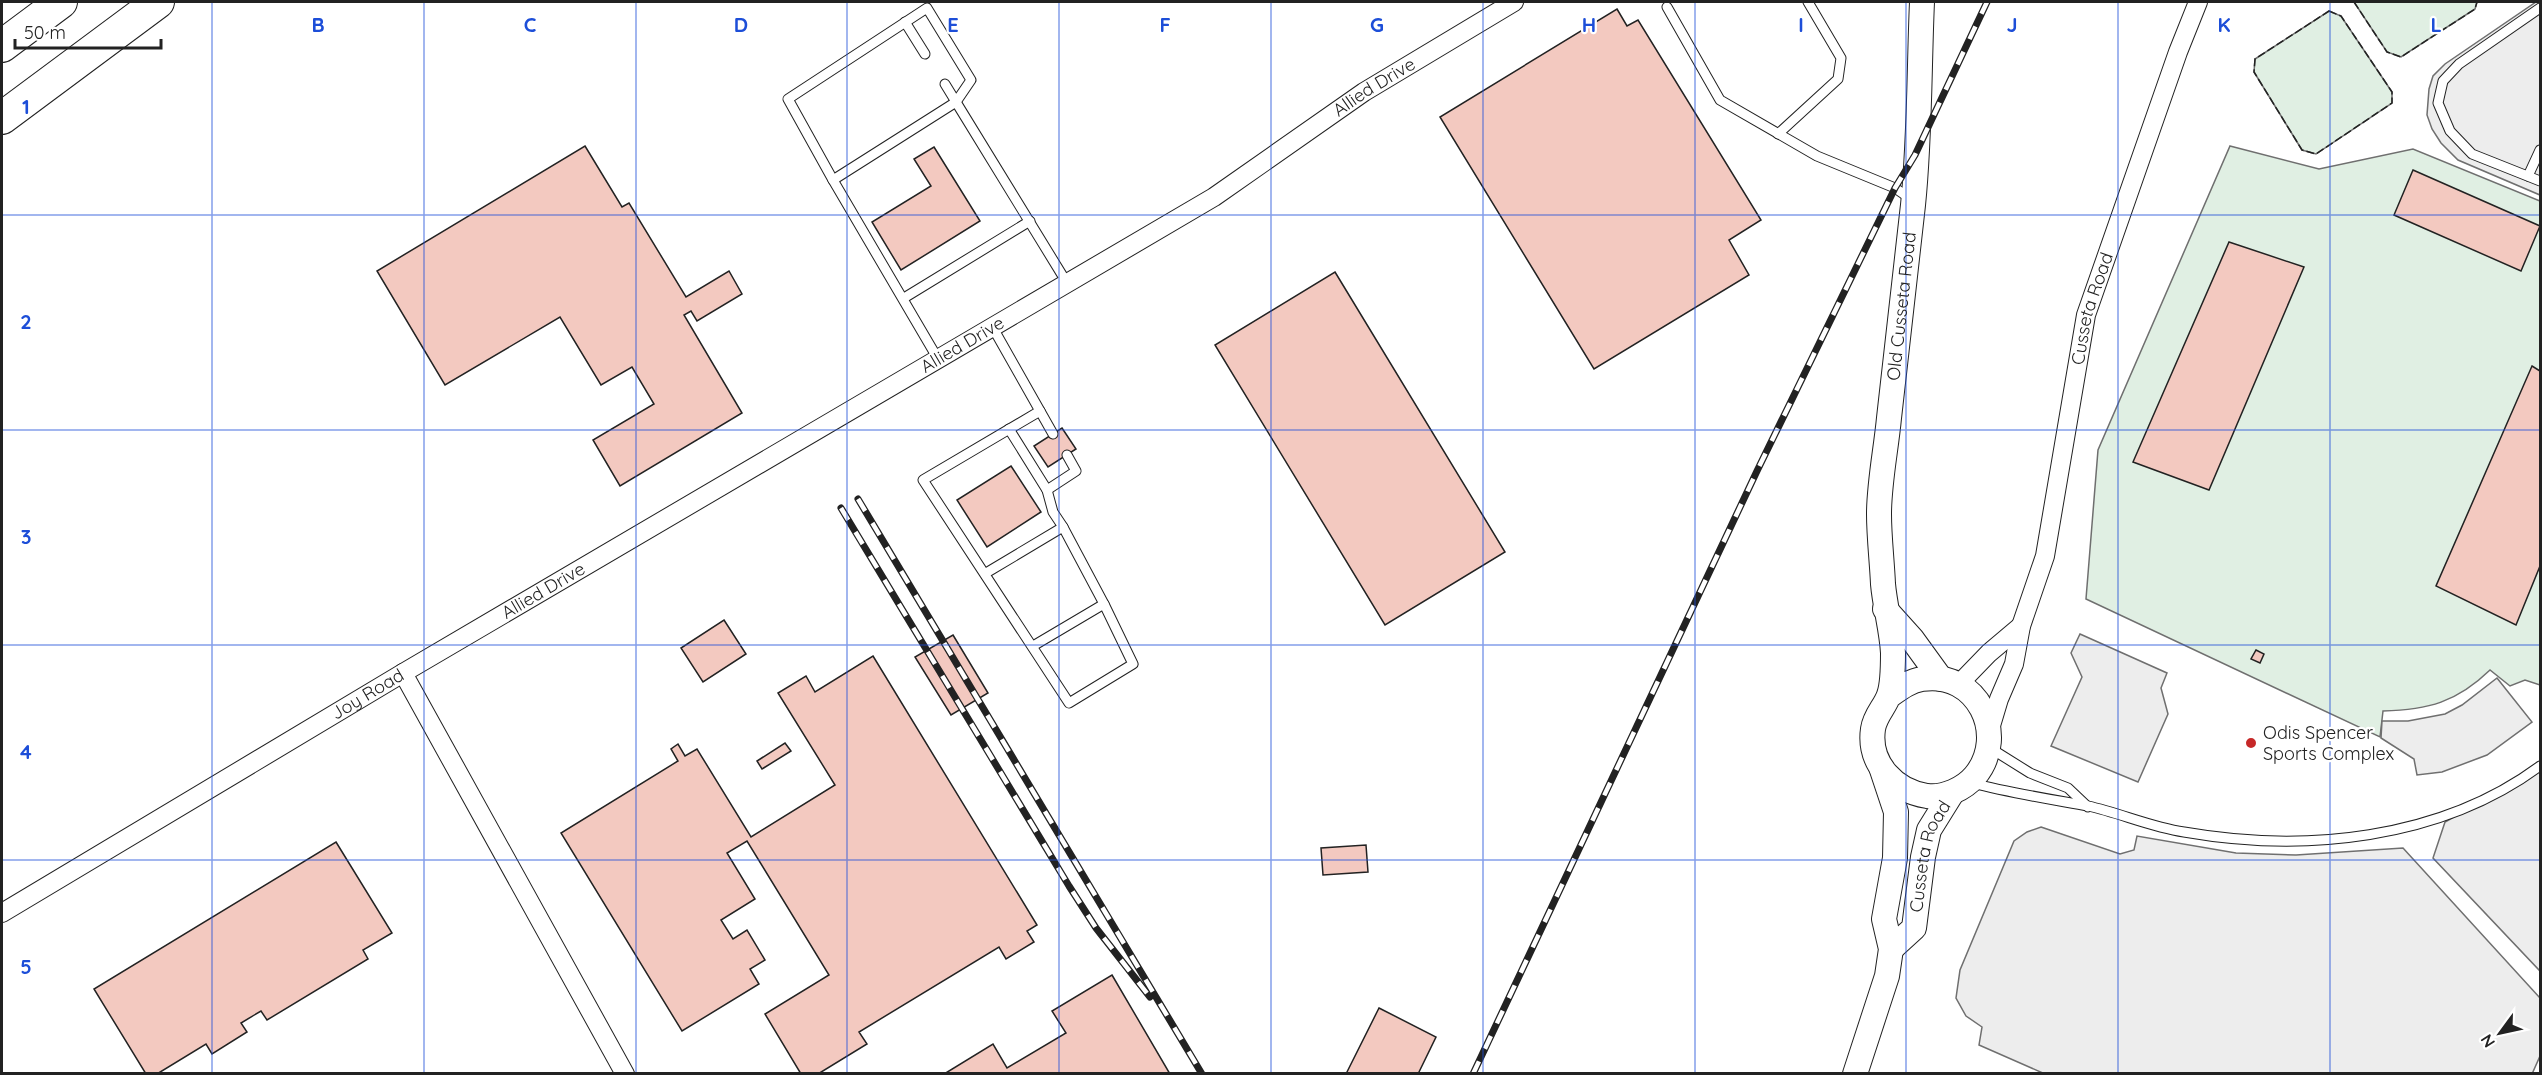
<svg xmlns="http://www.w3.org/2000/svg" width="2542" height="1075" viewBox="0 0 2542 1075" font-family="Quicksand,sans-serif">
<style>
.green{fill:#e0efe3;stroke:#6f6f6f;stroke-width:1.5}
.parking{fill:#ededed;stroke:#6f6f6f;stroke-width:1.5}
.building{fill:#f3c9c0;stroke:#222;stroke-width:1.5}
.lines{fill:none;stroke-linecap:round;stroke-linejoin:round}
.lane-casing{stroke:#222;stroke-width:11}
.street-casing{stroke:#222;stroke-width:20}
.secondary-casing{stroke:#222;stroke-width:26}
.highway-casing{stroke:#222;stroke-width:34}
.lane{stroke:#fff;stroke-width:9}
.street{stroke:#fff;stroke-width:18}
.secondary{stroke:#fff;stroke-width:24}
.highway{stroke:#fff;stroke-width:32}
.rail-casing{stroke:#222;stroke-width:7}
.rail{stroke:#fff;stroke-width:4.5;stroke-dasharray:14;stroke-linecap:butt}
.fence{stroke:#222;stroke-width:1.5;stroke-dasharray:8 3;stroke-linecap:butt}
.grid{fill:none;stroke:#1d4ed8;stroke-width:1.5;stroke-opacity:0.55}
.poi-dot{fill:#c62828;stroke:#fff;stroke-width:2}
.labels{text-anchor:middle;stroke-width:4.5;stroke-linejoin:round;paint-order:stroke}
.street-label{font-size:18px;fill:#222;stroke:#fff}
.poi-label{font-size:18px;fill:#222;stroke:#fff;text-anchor:start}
.grid-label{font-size:20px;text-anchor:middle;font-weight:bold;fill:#1d4ed8;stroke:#fff;stroke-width:4.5;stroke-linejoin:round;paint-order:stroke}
</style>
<rect width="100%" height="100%" fill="#fff"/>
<g class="green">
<polygon points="2354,2 2477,2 2475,9 2401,57 2387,52"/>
<polygon points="2329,11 2341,16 2392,92 2392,103 2316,154 2302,150 2254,72 2255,59"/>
<path d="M2230,146L2319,169L2413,149L2540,201V685L2525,680L2510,686L2490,670C2457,702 2428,710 2383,711L2380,737L2086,599L2098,450Z"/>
</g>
<g class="parking">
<polygon points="2536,2 2540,2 2540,195 2458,160 2441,143 2432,129 2427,115 2429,89 2433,76 2445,64"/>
<polygon points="2080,634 2167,673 2161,688 2168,714 2138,782 2051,746 2082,677 2071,653"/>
<polygon points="2497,678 2532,722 2487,755 2442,772 2417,775 2414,759 2381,738 2382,721 2408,721 2445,714 2462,705"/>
<polygon points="2540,769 2540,971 2433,858 2445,822"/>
<polygon points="2041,827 2120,854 2134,850 2137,836 2236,853 2296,855 2403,848 2540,998 2540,1056 2532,1074 2045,1074 1979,1045 1982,1027 1966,1016 1956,998 1960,970 2014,841 2027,832"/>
</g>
<g class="building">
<polygon points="1617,9 1627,26 1638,20 1761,220 1729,240 1749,275 1594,369 1440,117"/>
<polygon points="585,146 622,207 629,203 686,297 729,271 742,294 697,321 691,311 684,315 742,413 620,486 593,440 654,404 632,367 601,385 560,317 445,385 377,271"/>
<polygon points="934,147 980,221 901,270 872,222 931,186 914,159"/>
<polygon points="2413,170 2540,226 2521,271 2394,215"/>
<polygon points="2229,242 2304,267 2209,490 2133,462"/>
<polygon points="1335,272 1505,552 1385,625 1215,345"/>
<polygon points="2532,366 2540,371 2540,566 2516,625 2436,586"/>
<polygon points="1062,428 1076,449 1048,467 1034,446"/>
<polygon points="1011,466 1041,512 987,547 957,500"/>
<polygon points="724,620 746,654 703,682 681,648"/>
<polygon points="953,635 988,693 951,715 915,657"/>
<polygon points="2256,650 2264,654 2260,663 2251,659"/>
<polygon points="873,656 1037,925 1027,931 1034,942 1006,959 999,947 859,1032 867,1044 818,1074 801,1074 765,1014 829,975 747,841 727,853 755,899 721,920 733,939 747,930 765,960 750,969 759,984 682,1031 561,833 678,761 671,749 678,744 685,756 697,749 751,837 835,785 778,693 806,676 815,692"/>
<polygon points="785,743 791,751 762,769 757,761"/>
<polygon points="336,842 392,933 363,950 368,959 267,1020 261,1011 241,1023 247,1032 212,1054 206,1044 157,1074 146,1074 94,989"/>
<polygon points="1366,845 1368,872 1323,875 1321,848"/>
<polygon points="1112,975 1170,1074 944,1074 993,1044 1007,1068 1066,1033 1052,1011"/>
<polygon points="1379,1008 1436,1037 1418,1074 1346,1074"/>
</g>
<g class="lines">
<defs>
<g id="lane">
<polyline points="1667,7 1720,100 1817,156 1895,188 1911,199"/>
<polyline points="2540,8 2459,64 2443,81 2438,103 2450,131 2472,154 2540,181"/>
<polyline points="905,22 925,54"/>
<polyline points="1778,134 1838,79 1841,58 1808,2"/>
<polyline points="2528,176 2540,150"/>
<polyline points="833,180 788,99 927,8 971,80 956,102 945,84"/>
<polyline points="904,298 1030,221"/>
<polyline points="938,359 833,180 956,102 1067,283"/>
<polyline points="1040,411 1053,434"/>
<polyline points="1009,429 1047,490 1076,471 1067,455"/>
<polyline points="1047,490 1053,512 1063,527"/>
<polyline points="986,573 1063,527 1104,604 1133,664 1069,703 923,480 1040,411 993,328"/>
<polyline points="1033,646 1104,604"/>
<polyline points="1990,748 2030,773 2068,788 2088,807"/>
<path d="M1972,783C2010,793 2049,799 2088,806C2120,813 2151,827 2184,832C2304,853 2440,840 2540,766"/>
</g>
<g id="street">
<polyline points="403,673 625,1074"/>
<polyline points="1958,685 1989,653 2021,626"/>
<path id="s1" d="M1990,729L1999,699L2014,664L2021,626L2045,556L2086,315L2178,52L2198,2"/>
<path id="s2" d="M2,913L403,673L1214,197L1364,92L1514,2"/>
</g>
<g id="secondary">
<polyline points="1885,609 1912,639 1941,679"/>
<path id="s3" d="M1889,696C1899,689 1909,681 1922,679C1977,670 2009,735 1975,776C1964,789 1944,798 1927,796C1895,791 1868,764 1873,729C1875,715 1885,707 1889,695C1893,684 1893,665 1893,653C1892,631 1885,607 1883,584C1882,561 1879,537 1879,514C1879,483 1886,450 1889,418C1897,347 1905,276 1913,205C1920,138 1919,69 1922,2"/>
<path id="s4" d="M1891,949L1914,928L1923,857L1929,830L1952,793"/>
<polyline points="1855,1074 1887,976 1891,949 1884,919 1895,858 1896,812 1882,770"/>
</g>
<g id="highway">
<polyline points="2,46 61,2"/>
<polyline points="2,118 158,2"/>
</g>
</defs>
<use href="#lane" class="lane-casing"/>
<use href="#street" class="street-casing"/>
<use href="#secondary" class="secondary-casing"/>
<use href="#highway" class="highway-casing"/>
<use href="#lane" class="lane"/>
<use href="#street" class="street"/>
<use href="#secondary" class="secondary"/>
<use href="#highway" class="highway"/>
<defs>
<g id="rail">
<polyline points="858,499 1202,1074"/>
<polyline points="841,508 1069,886 1096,928 1150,997"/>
<polyline points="1473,1074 1757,471 1895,188 1915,155 1987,2"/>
</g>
</defs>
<use href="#rail" class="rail-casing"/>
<use href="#rail" class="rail"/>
<g class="fence">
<polyline points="2354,2 2387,52 2401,57 2475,9 2477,2"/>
<polygon points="2329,11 2341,16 2392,92 2392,103 2316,154 2302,150 2254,72 2255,59"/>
</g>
</g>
<path class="grid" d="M212,2V1074M424,2V1074M636,2V1074M847,2V1074M1059,2V1074M1271,2V1074M1483,2V1074M1695,2V1074M1906,2V1074M2118,2V1074M2330,2V1074M2,215H2540M2,430H2540M2,645H2540M2,860H2540"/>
<circle class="poi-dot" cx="2251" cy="743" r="6"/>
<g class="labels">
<g class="street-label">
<text dy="6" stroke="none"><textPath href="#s2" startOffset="1602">Allied Drive</textPath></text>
<text dy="6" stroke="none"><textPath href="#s3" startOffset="759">Old Cusseta Road</textPath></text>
<text dy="6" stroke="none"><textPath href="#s1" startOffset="434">Cusseta Road</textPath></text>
<text dy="6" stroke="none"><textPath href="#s2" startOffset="1116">Allied Drive</textPath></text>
<text dy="6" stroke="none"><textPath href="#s2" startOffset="630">Allied Drive</textPath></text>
<text dy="6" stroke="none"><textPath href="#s2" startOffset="426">Joy Road</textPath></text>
<text dy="6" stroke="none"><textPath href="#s4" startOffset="105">Cusseta Road</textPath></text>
</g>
<g class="poi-label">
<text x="2263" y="739">Odis Spencer<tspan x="2263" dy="21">Sports Complex</tspan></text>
</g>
</g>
<g class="grid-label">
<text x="318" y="32">B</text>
<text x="530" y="32">C</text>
<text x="741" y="32">D</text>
<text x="953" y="32">E</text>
<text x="1165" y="32">F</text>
<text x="1377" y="32">G</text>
<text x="1589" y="32">H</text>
<text x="1801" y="32">I</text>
<text x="2012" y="32">J</text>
<text x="2224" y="32">K</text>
<text x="2436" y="32">L</text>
<text x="26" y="114">1</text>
<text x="26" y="329">2</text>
<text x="26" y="544">3</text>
<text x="26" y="759">4</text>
<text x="26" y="974">5</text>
</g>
<rect width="2542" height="1075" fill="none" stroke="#222222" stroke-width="6"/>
<g transform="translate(2500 1033) rotate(237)" stroke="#ffffff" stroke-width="4.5" paint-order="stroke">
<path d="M0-4.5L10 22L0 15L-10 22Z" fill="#222222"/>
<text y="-9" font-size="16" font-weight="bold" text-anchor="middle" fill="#222222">N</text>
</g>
<path d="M15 39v9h146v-9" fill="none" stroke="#222222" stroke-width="3"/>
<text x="24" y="39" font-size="18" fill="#222222" stroke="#ffffff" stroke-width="4.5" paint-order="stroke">50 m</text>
</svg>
